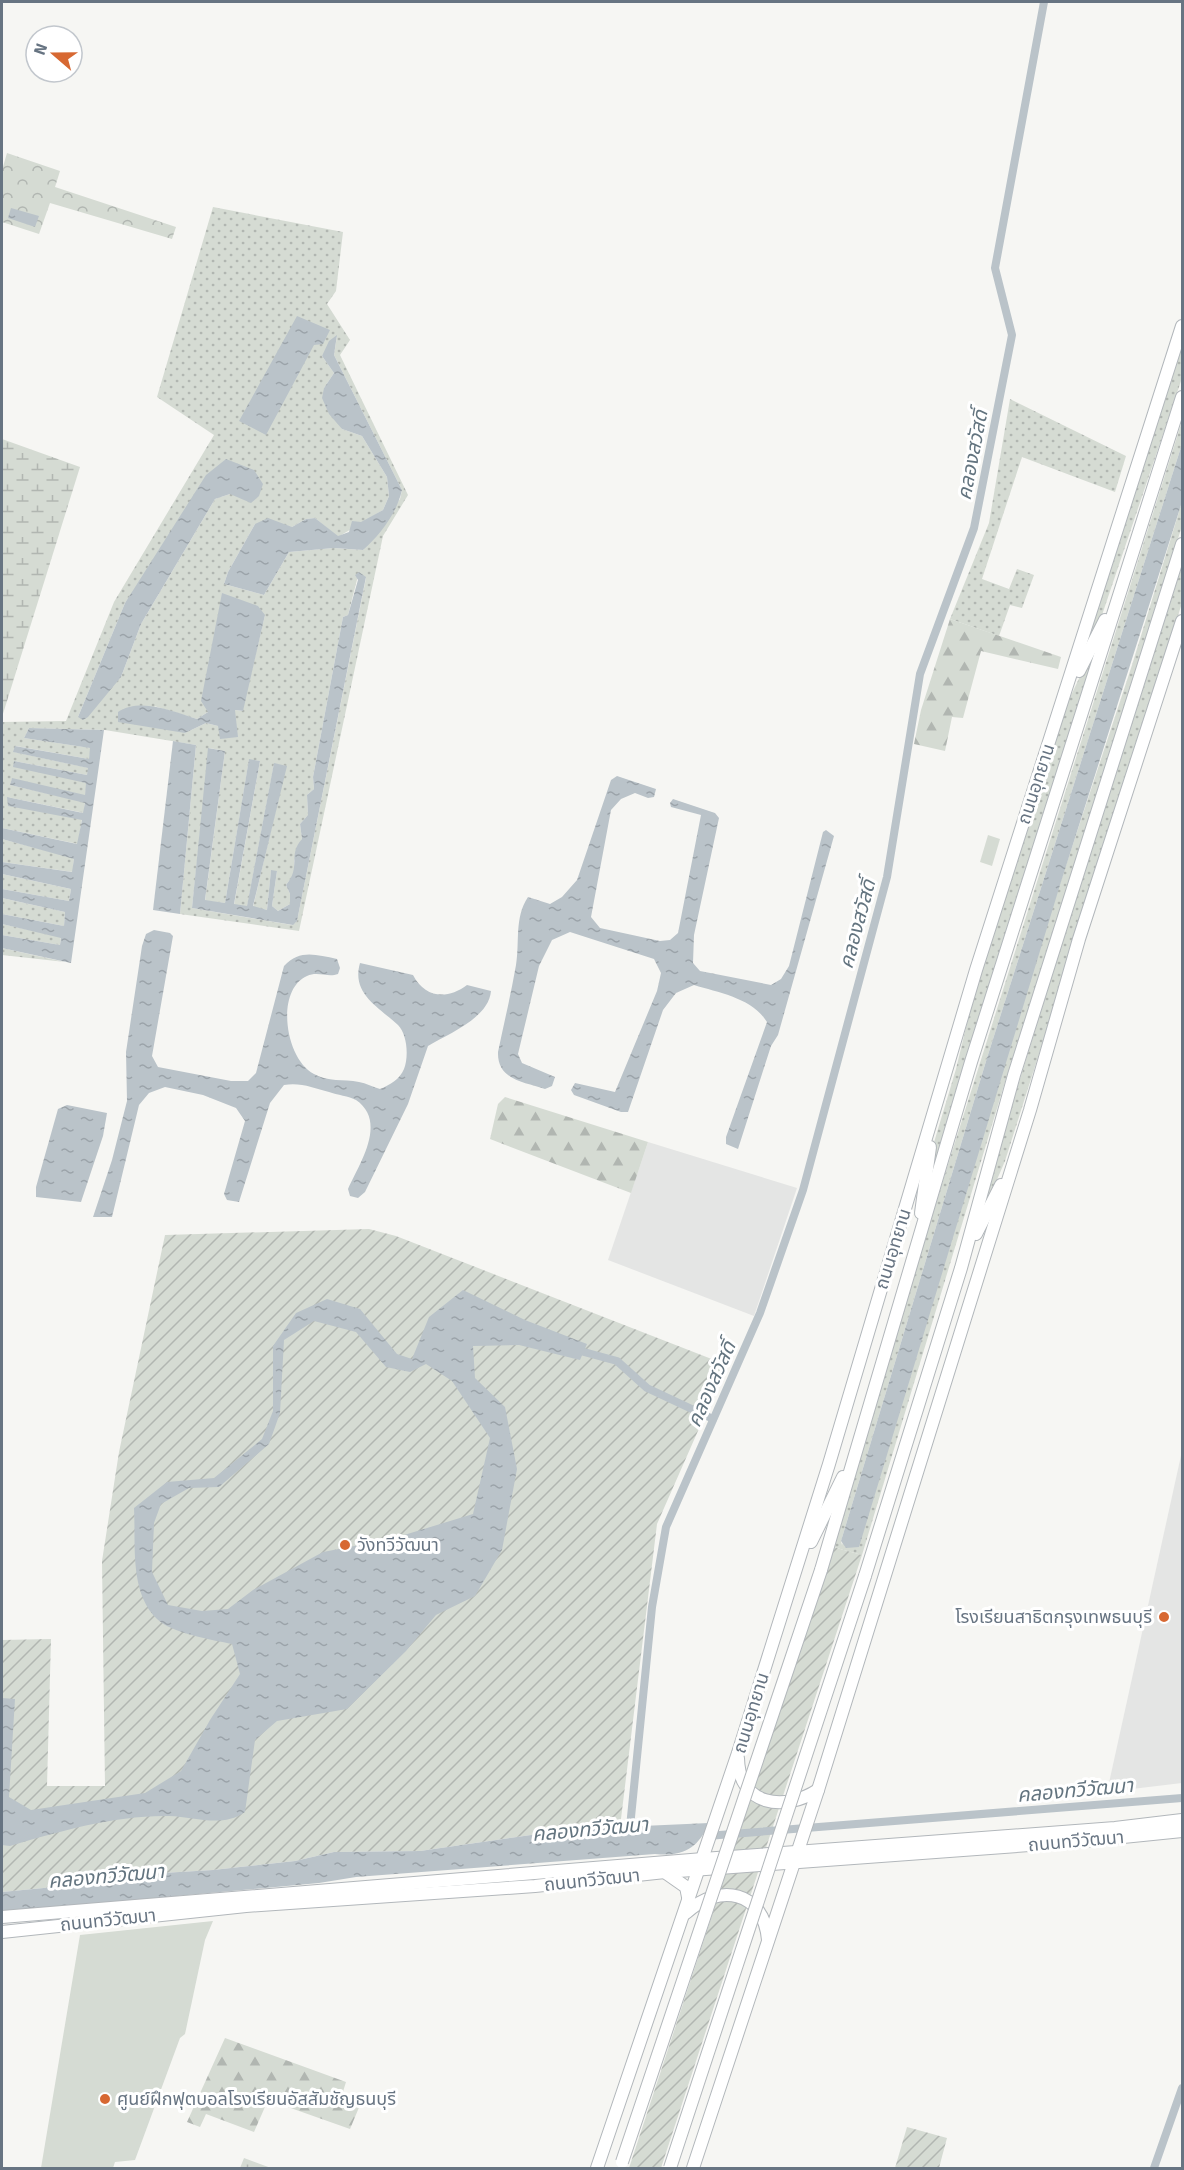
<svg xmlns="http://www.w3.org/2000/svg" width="1184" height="2170" viewBox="0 0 1184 2170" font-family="Signika,'Noto Sans Thai',sans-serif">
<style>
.built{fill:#e4e5e4}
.grass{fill:url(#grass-dots);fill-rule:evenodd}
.forest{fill:url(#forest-firs)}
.wetland{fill:url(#wetland-marsh)}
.park{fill:url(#park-crowns)}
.garden{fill:url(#garden-furrows)}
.pitch{fill:#d5dbd3}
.water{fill:url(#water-ripples);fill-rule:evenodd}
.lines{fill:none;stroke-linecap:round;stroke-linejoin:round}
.canal{stroke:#bac3c9;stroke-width:8}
.secondary-casing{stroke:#b2b7bb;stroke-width:14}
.secondary{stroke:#fff;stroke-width:12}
.secondary-bridge-casing{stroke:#b2b7bb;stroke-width:14;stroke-linecap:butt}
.secondary-bridge{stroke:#fff;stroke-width:12}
.poi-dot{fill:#d76832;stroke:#fff;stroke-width:2}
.labels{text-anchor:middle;stroke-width:6;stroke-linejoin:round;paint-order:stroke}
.street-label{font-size:18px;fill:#677482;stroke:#fff}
.poi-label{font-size:18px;fill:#677482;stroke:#fff;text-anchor:start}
.water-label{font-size:20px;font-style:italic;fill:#63747f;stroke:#fff}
</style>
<defs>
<pattern id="grass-dots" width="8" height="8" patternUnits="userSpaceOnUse" patternTransform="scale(1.5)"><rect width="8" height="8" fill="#d5dbd3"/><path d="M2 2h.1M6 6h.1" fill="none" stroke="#b1b6b1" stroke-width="1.8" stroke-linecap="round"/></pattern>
<pattern id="forest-firs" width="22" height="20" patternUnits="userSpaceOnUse" patternTransform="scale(1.5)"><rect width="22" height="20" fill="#d5dbd3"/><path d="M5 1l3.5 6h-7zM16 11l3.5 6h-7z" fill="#b1b6b1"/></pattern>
<pattern id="wetland-marsh" width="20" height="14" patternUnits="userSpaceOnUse" patternTransform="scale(1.5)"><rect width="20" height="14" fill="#d5dbd3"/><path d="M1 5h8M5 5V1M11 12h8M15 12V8" fill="none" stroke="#b1b6b1"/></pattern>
<pattern id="park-crowns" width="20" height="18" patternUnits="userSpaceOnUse" patternTransform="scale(1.5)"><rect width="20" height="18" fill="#d5dbd3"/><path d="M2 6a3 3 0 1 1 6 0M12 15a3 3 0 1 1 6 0" fill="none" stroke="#b1b6b1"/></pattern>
<pattern id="garden-furrows" width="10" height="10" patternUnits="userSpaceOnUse" patternTransform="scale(1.5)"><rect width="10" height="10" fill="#d5dbd3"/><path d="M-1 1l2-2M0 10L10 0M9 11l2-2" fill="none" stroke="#b1b6b1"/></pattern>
<pattern id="water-ripples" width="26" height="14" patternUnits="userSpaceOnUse" patternTransform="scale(1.5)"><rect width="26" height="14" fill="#bac3c9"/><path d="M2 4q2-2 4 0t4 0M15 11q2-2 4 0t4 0" fill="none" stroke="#9ba3a9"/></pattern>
</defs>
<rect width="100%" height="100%" fill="#f6f6f3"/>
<g class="built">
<polygon points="648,1142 797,1188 754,1316 608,1260"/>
<polygon points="1182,1451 1182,1783 1107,1792"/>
</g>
<g class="grass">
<path d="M213,207L343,232L336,291L327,304L350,340L340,355L408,495L383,536L299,931L180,914L196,745L105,730L29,728L24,738L91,748L89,759L16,746L14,752L89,768L87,775L14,761L87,783L85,796L12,779L10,785L85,802L84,813L7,797L82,819L78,844L2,828V722L66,721L114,602L214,435L157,397ZM337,336L334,355L402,490L400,499L363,550L334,548L289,552L264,595L224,584L228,572L255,524L292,527L306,519L315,518L338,537L383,510L389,496L387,477L362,436L342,429L324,388L334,373L322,356ZM226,459L230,494L215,499L141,624L121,677L78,717L125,603ZM359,572L366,578L297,921L292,925L192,908L209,748L225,751L205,901L225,903L249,760L260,761L234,905L247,907L274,764L286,766L253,907L267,910L271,871H277L272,906L278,911L290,904V894L286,885L295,873L294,861L302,839L300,824L308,815L307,795L314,789L313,777L343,617L348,615ZM265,615L242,711L235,710L218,726L206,723L185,733L154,706L197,719L208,712Z"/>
<polygon points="1182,342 1182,378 1101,618 1084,652"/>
<polygon points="1010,399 1126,456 1115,492 1022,457 982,579 1009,589 1017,569 1034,575 1022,608 1010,605 999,636 950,619 989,523"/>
<polygon points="1182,421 1182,444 987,1058 841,1541 842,1545 1132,665 1182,502 1182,526 1005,1082 862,1555 833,1547 940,1190"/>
<polygon points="1182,566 1182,603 1005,1161 984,1210 980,1209 1061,946"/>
<polygon points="1090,655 1093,657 931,1175 932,1149 956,1069 976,986 1067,704"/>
<polygon points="2,839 74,858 73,872 2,862"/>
<polygon points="2,874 71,889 69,901 2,889"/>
<polygon points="2,898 65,912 64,926 2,914"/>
<polygon points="2,924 61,937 60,945 2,935"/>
<polygon points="2,948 65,962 2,955"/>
</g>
<g class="forest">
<polygon points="950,619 1061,657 1058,669 981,651 963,718 952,717 945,751 914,744 921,710"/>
<polygon points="505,1097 648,1142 631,1193 490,1139 498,1104"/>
<polygon points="225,2038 346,2082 341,2098 360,2105 350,2129 268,2100 254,2132 206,2114 200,2127 187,2122"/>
</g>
<g class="wetland">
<polygon points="2,439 80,467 2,717"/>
<polygon points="244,2158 271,2168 240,2168"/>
</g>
<polygon class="park" points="7,153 60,171 55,187 176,227 172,239 50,203 39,234 2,222 2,170"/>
<g class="garden">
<polygon points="369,1229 396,1236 727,1365 657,1524 620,1827 538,1834 420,1851 334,1852 295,1861 213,1870 129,1875 75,1885 2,1892 2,1640 51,1639 47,1786 105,1786 102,1561 119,1452 165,1235"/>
<polygon points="833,1547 862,1555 661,2168 629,2168"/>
<polygon points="907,2127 947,2138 939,2168 895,2168"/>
</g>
<g class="pitch">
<polygon points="988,835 1000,839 992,866 980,862"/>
<polygon points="213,1921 205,1940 185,2034 180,2038 135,2160 115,2162 113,2168 41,2168 80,1935"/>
</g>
<g class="water">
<polygon points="11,208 39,216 35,227 8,218"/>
<polygon points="297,316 330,330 323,344 314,345 266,435 239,421"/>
<path d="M337,335L334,355L402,490C397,513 380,535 363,550L334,548L289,552L264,595L224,584L228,572L255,524L268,518L292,527L306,519L315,518L338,536L349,532L352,521L361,522L383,510L389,496L387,477L362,436L342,429L329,414L322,398L324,388L334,373L322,356L329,341Z"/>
<polygon points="1182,444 1182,502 1060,885 859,1547 846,1548 841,1541 987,1058"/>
<polygon points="226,459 254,470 263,484 259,496 251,503 230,494 215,499 141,624 121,677 88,717 83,720 78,717 125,603 206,475"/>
<path d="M359,572L366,577L297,921L293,925L192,908L208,748L225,751L205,900L225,903L249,759L260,761L234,904L247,906L274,763L287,766L253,906L267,910L271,870L277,871L272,906L278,911L290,904V894L286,885C302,866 287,856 302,839L300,824L308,815L307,795L314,789L313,777L343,617L348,615L358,580L355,575Z"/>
<path d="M222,593L258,606L265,615L243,711L235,710L238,737L220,739L218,726L206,723L185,733L118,722V712C141,697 174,712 197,719L208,712L201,701Z"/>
<polygon points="29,728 104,730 71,963 2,948 2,935 60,945 61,938 2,924 2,914 64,926 65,912 2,898 2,889 69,901 71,889 2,874 2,862 72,872 74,859 2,839 2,828 77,844 82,820 8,806 7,797 83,813 85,803 10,785 12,778 85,795 86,783 13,767 14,761 87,775 88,768 13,752 15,746 89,759 90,748 24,738"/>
<polygon points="173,741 196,745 180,914 153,910"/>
<path d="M617,776L656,789L654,797L648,798L635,793L621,799L611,810L591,917L600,928L660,941L670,940L678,933L701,815L671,807L670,803L673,799L715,813L719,818L694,935L693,963L700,971L771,985L781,979L789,966L823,832L826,830L834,836L778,1035L771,1046L738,1149L726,1144V1137L767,1022C752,998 720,993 694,985L676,993L663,1010L628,1112H621L574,1095L571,1090L575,1083L615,1092L657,991L661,973L654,959L570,932L552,940L539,966L518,1054L522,1063L555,1077L552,1086L545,1089C524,1082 497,1080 498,1052C504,1023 511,994 516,965C520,942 514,918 528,897L550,904L562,897L577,880L611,780Z"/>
<path d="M154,930L170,933L173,936L152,1056L158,1067L231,1081H248L256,1073L284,966C300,949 316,955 337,959L340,968L338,974C328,978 318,971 307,976C275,990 285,1059 314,1074C328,1082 343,1079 359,1082C366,1083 373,1087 380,1089C390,1085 400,1079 404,1069C409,1056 407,1034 398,1025C379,1007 351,994 360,963L413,975C425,998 447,1000 467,985L491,991C489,1018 448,1034 428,1046L408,1104L365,1192L358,1198L350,1196L348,1189C359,1164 388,1122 356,1100C349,1096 337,1095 329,1092C314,1088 300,1082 284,1085L270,1103L239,1202L227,1200L224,1194L245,1121L236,1108L203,1095L165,1087L149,1093L139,1105L112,1217H93L112,1160L127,1101L126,1052L142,946L146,934Z"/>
<polygon points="67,1105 107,1113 103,1136 81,1202 36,1197 36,1187 58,1109"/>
<path d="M463,1290L525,1320L587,1344L580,1360L519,1345L473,1346L475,1378L505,1407L517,1469L502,1550L475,1596L436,1615L406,1651L347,1709L277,1721L255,1740L245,1812C222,1828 196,1817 169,1816C116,1815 60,1831 10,1846L2,1845V1698L15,1699L9,1797L31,1810L145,1793L181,1771L210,1720L240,1674L232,1644C213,1640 171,1633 157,1619C129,1592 136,1544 134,1508L167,1482L214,1478L262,1439L273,1411V1346L296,1313L327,1299L360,1309L397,1354L412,1359L429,1317ZM314,1321L356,1332L386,1367L410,1372L426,1364L452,1381L490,1438L473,1514L391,1539L323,1552L253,1590L228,1609L202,1611L168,1605L152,1572L154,1523L161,1504L189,1488L219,1487L269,1444L280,1413L284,1340Z"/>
<path d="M709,1823C698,1849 682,1857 655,1854L356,1877L319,1883L2,1912V1892L75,1885L129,1875L213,1870L295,1861L334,1852L420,1851L538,1834L620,1827Z"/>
</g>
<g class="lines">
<g class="canal">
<polyline points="584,1352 617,1361 647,1388 713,1419"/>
<polyline points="707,1836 1182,1798"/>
<polyline points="629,1837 652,1607 666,1527 760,1313 803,1190 887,877 920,674 974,528 1012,335 995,268 1044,2"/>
<polyline points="1154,2168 1182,2088"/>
</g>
<defs>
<g id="secondary">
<polyline points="1079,671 1105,620"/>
<polyline points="921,1213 930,1147"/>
<polyline points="976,1234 1001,1185"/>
<polyline points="811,1542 843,1477"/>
<polyline points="821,1570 971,1062 1182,397"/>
<polyline points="865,1576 961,1268 1014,1075 1182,544"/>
<path d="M738,1758C739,1806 784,1812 818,1790"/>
<polyline points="666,1873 686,1887 689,1902"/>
<path d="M686,1913C719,1882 764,1891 768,1940"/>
<polyline points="2,1917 703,1859 1115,1828 1182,1820"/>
<polyline points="2,1932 246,1906 535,1886 665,1872 1084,1841 1182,1831"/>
<polyline points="597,2168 738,1753 829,1464 976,970 1182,326"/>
<polyline points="693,2168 818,1790 1030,1110 1079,939 1182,621"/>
</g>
</defs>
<use href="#secondary" class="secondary-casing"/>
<use href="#secondary" class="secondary"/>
<defs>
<g id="secondary-bridge">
<polyline points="622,2162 821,1570"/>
<polyline points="670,2168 865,1576"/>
</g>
</defs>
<use href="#secondary-bridge" class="secondary-bridge-casing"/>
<use href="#secondary-bridge" class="secondary-bridge"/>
</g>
<g class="poi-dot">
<circle cx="345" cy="1545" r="6"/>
<circle cx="1164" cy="1617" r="6"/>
<circle cx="105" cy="2099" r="6"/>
</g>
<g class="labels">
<g class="street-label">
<text transform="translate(1036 784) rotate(-72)" y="6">ถนนอุทยาน</text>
<text transform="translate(893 1249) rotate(-73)" y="6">ถนนอุทยาน</text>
<text transform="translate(751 1713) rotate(-73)" y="6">ถนนอุทยาน</text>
<text transform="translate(1076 1841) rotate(-5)" y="6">ถนนทวีวัฒนา</text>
<text transform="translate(592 1880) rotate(-6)" y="6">ถนนทวีวัฒนา</text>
<text transform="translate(108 1920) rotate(-6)" y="6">ถนนทวีวัฒนา</text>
</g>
<g class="poi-label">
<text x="357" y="1551">วังทวีวัฒนา</text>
<text x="1152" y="1623" text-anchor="end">โรงเรียนสาธิตกรุงเทพธนบุรี</text>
<text x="117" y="2105">ศูนย์ฝึกฟุตบอลโรงเรียนอัสสัมชัญธนบุรี</text>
</g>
<g class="water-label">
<text transform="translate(972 455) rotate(-79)" y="7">คลองสวัสดิ์</text>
<text transform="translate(857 924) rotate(-75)" y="7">คลองสวัสดิ์</text>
<text transform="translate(711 1384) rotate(-66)" y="7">คลองสวัสดิ์</text>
<text transform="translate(1075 1790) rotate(-5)" y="7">คลองทวีวัฒนา</text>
<text transform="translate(590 1829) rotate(-5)" y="7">คลองทวีวัฒนา</text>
<text transform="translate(106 1876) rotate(-5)" y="7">คลองทวีวัฒนา</text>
</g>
</g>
<rect width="1184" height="2170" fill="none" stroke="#677482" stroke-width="6"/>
<g transform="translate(54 54) rotate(290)"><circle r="28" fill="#ffffff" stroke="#c2c7cd" stroke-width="1.5"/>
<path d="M0-4.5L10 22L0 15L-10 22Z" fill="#d76832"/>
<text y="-9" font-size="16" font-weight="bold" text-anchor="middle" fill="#677482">N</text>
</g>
</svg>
